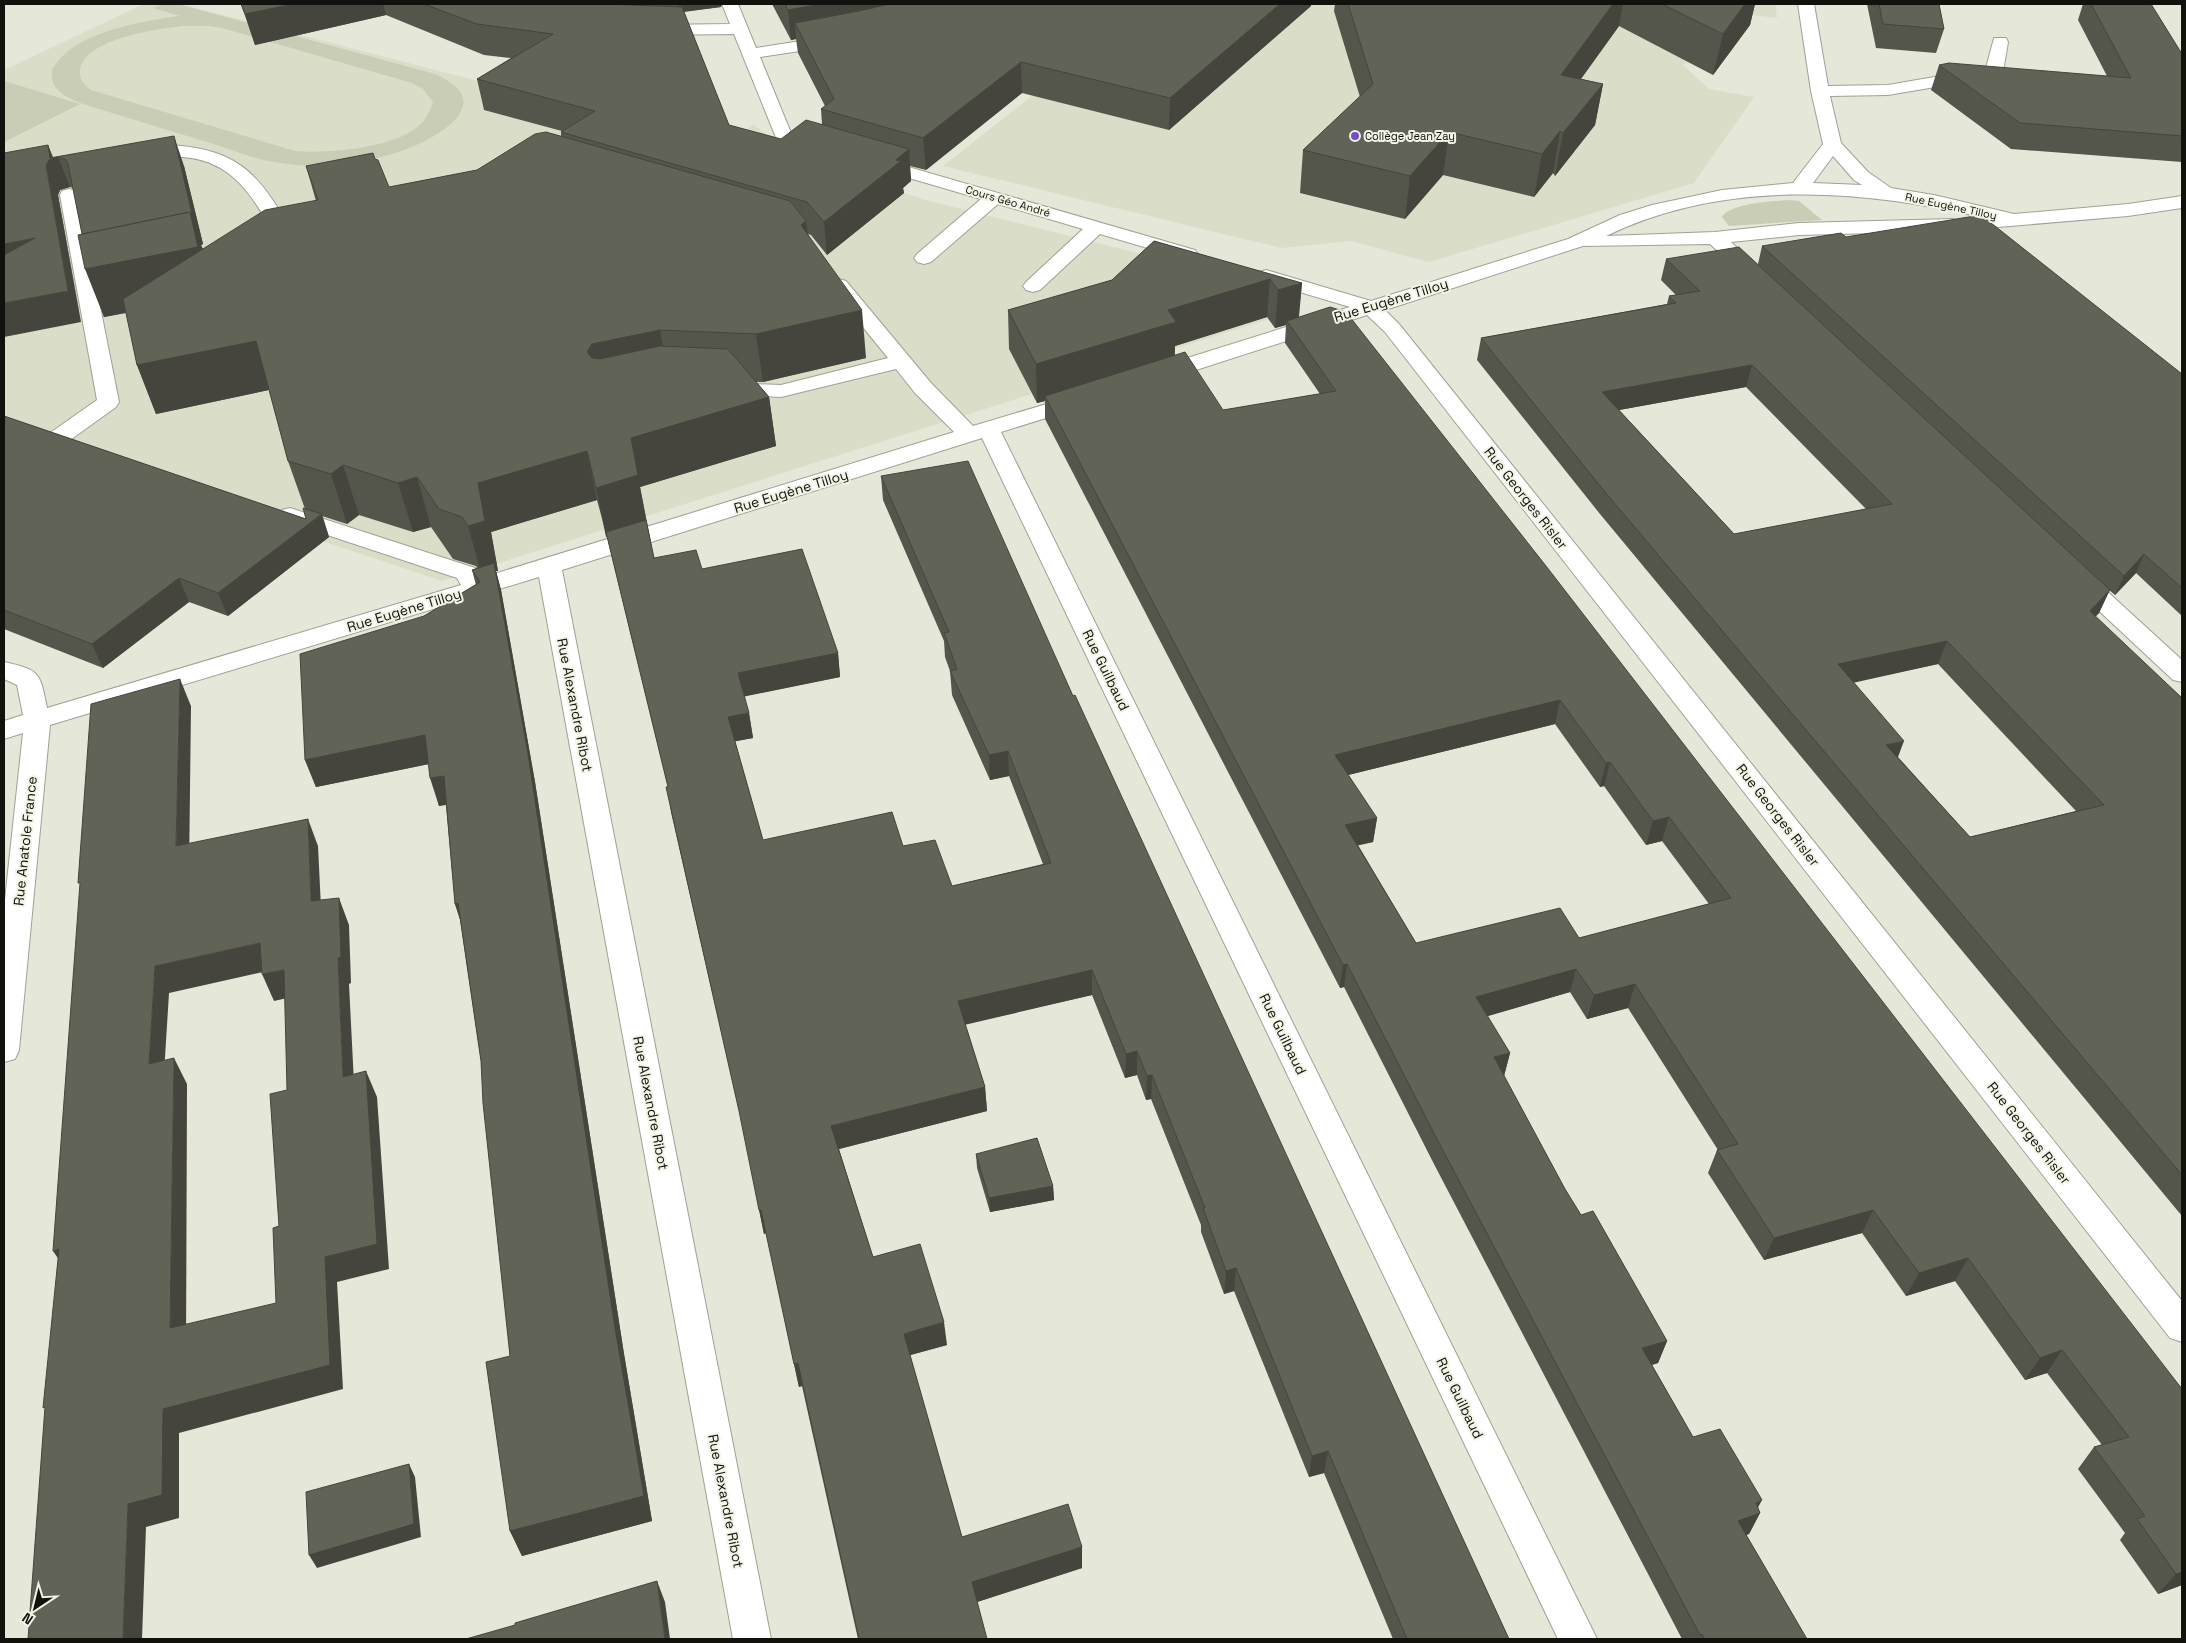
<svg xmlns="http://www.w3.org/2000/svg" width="2186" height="1643" viewBox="0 0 2186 1643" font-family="'Space Grotesk',sans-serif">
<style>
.built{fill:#daddc7}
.green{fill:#cacdb6;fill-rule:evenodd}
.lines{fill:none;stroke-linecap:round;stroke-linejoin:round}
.minor-casing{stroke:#a0a194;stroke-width:2}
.minor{fill:#fff;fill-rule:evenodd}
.wall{fill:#54554b;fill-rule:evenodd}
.shaded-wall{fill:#45453d}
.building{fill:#626357;stroke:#45453d;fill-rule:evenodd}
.poi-dot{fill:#714fc8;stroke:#f2f4e6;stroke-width:2}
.labels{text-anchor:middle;stroke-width:4;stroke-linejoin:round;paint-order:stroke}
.far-poi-label{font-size:11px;fill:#11110d;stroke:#f2f4e6;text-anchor:start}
.far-street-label{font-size:11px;fill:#11110d;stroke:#f2f4e6}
.street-label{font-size:14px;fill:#11110d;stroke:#f2f4e6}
</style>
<rect width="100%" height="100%" fill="#e5e7d9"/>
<g class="built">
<polygon points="144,4 180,4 722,144 754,125 788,151 821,166 926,200 1221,274 1294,311 442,581 4,435 4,70"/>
<polygon points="1149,4 1775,4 1777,18 1752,15 1750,25 1725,59 1682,64 1709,89 1754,97 1694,183 1429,262 1351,241 1281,248 943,166"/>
</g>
<g class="green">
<path d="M163,4H178L435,74C447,80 467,89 463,106C460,121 438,134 425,141C381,163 317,172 269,161C248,157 227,148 207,142C165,129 124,117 83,104C66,97 49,90 52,69C57,62 62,56 68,51C94,30 147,20 180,16L153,8ZM183,26H209L222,28L412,83L423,89L433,102C431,109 427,117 422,123C398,148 328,154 295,151L91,90C84,85 79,79 80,70C86,38 157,29 183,26Z"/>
<polygon points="4,81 80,104 4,142"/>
<path d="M1790,200L1799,201L1822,220L1729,226L1722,217C1729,203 1775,201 1790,200Z"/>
</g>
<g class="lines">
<defs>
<g id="minor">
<polygon points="722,4 738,4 756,48 833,36 839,37 841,41 839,45 760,57 791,133 827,143 830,147 827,151 821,152 777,140 734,34 654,35 648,33 646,30 648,27 654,25 730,24"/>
<path d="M1798,4H1814L1828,86L1888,85L1986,68L1994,38H2006L2008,42L2003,72L2000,76L1888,95L1830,96L1841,143L1868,172L1891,188L1934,195L2014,214L2128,204L2182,196V208L2128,216L1998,227L1991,225L1990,219C1864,189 1725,178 1606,236L1715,232L1799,223L1953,219L1960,221L1963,225L1960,229L1953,231L1799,235L1731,242L1764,274L1761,278L1754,280L1747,278L1710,244L1583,246L1385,310L1399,324L2182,1301V1342L2170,1338L1385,332L1367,315L1165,380L1157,381L1149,380L1146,375L1149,370L1350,307L1259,280L1256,276L1259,272L1266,270L1273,272L1371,301L1568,239L1620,215L1652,205L1722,190L1793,183L1823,144L1811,91ZM1833,156L1854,180L1862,185L1813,183Z"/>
<path d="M171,145C243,150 260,177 294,235L291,239L277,243L270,241L267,237L273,232C251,194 232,161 183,157C167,156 149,160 134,156L131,152L134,148Z"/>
<polygon points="874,157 1195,250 1198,254 1195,258 1188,260 1100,234 1040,290 1033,292 1026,290 1023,286 1026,282 1083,229 998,204 931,262 924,264 917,262 914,258 917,254 981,199 868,166 865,162 868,158"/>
<polygon points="69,189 76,191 78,195 119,402 116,407 66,443 58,445 50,443 47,438 50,433 97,400 60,195 62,191"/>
<path d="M839,279L846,281L931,383L973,426L1080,394L1088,395L1091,400L1088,405L1001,432L1597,1639H1558L982,438L562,570L771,1639H733L539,577L50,725L19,1050L15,1059L4,1062V909L23,733L4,739V721L23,715L17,685L4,679V662C41,670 40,673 47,708L461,585L457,578L282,520L278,515L282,510L290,508L475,568L481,578L954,432L915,393L896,369L781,397L718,394L715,389L718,384L726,383L781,385L888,358L829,285L832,281Z"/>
<polygon points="2077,570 2086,572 2182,660 2182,682 2173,680 2068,582 2065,577 2068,572"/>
</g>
</defs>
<use href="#minor" class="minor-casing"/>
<use href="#minor" class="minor"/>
</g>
<g class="wall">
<polygon points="241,4 722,4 721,7 684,12 729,125 781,139 822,124 821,109 825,106 798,53 796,39 791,40 772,4 1311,4 1311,6 1169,130 1022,93 926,170 910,166 911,181 903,188 904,193 827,255 811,235 808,234 866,358 763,382 756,382 769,397 776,446 640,487 654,558 702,569 838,653 840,677 744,696 749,713 753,738 735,741 763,840 903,846 952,886 1043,864 1009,776 990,780 952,695 950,671 945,657 944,641 883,500 881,476 1073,696 1509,1639 1393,1639 1324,1473 1309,1477 1234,1291 1224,1294 1201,1232 1201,1225 1151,1099 1146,1100 1137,1075 1125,1078 1092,995 965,1024 985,1087 987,1111 839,1149 873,1257 947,1345 910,1355 962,1537 1082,1547 1082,1568 977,1602 987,1639 858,1639 802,1386 799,1387 766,1233 764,1234 743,1127 671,812 668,787 607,537 597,500 491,532 498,571 496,571 501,590 535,782 624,1354 652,1521 522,1556 510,1531 510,1356 481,1061 460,919 455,904 446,805 439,806 429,764 316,787 305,760 424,616 476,585 472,570 477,568 476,566 453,559 431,527 413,532 359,515 347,524 322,516 329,537 228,616 189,602 103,668 4,629 4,416 306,519 305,509 288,461 269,390 156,414 137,365 126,313 104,317 82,234 73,188 70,187 60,190 58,195 81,322 48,145 53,157 184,166 203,244 201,245 203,249 316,201 306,166 375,159 389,187 477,170 561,136 561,132 562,131 484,110 477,79 511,58 484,55 386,15 255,45"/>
<polygon points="1335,4 1755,4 1750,25 1713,75 1619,26 1581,79 1603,84 1595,125 1555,176 1553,173 1534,197 1443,175 1405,219 1300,193 1303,150 1360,97 1334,11"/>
<polygon points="1867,4 1939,4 1944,29 1936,53 1876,48"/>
<polygon points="2083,4 2151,4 2182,54 2182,162 2011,149 1931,90 1939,65 2107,76 2078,20"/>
<path d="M1846,237L2182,374V616L2136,573L2115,595L2109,590L2099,613L2095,617L2182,698V1216L1600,514L1477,360L1481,338L1667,304L1669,296L1676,295L1661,280L1666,259L1758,264L1762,246ZM1746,387L1866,509L1734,534L1619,410ZM1938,664L2076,811L1970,837L1898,757L1853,682Z"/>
<path d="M1154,241L1302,283L1299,317L2182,1389V1585L2158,1594L2120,1540L2125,1533L2078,1469L2094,1447L2102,1445L2047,1373L2025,1380L1955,1281L1906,1296L1862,1233L1764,1260L1708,1173L1717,1150H1718L1628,1008L1587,1019L1570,992L1487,1016L1510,1053L1504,1076L1565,1189L1581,1215L1667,1341L1658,1363L1652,1365L1693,1437L1758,1508L1760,1513L1749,1534L1746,1535L1807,1639H1682L1435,1166L1344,987L1340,988L1045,419V401L1037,403L1009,349L1008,310L1112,280ZM1267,317L1275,328L1286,325L1285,343L1320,394L1223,410L1175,356V346ZM1555,724L1600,787L1604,786L1646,845L1662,841L1709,904L1579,938L1416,943L1358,845L1373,842L1377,818L1348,775Z"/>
<polygon points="976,1154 1053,1186 1054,1200 990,1212 977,1168"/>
</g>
<g class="shaded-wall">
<polygon points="294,4 383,4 386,15 255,45 245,14"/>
<polygon points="678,4 722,4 721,7 680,12"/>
<polygon points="821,4 944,4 795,23 796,39 791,40 788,10"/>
<polygon points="1280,4 1311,4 1311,6 1169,130 1170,98"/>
<polygon points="1613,4 1623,4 1619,26 1554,116 1561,75"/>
<polygon points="1745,4 1755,4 1750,25 1713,75 1723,34"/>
<polygon points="1021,62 1022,93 926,170 923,138"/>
<polygon points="1603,84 1595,125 1555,176 1563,133"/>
<polygon points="1560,131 1553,173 1534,197 1542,154"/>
<polygon points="1449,132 1443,175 1405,219 1410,176"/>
<polygon points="174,136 184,166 203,244 201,245 206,259 215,295 104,317 85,269"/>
<polygon points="48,145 53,159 58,157 70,187 60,190 58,195 81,322 4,337 4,303 68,291 46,165"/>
<polygon points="909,149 911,181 903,188 904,193 827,255 824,222 896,160"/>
<polygon points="806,221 812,267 801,225"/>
<polygon points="35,238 4,277 4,244"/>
<polygon points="1270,279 1267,317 1175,346 1174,360 1045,396 1045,401 1037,403 1036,364 1168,310"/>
<polygon points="1302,283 1298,321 1287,321 1286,325 1275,328 1278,290"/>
<polygon points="862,310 866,358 763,382 756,334"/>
<polygon points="660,330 668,378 597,400 587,352 592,344"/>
<polygon points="256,341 273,389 156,414 137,365"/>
<polygon points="1752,365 1746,387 1597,414 1602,392"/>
<polygon points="769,397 776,446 640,487 658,582 647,525 606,537 596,488 631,438"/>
<polygon points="587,451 597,500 491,532 498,571 496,571 501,590 535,782 624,1354 652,1521 522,1556 510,1531 644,1496 482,576 468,526 478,483"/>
<polygon points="343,465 359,515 347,524 331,474"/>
<polygon points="417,477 431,527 413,532 398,483"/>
<polygon points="322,514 329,537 228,616 218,593"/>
<polygon points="2144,554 2136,573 2115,595 2124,576"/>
<polygon points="179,578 189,602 103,668 92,644"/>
<polygon points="2110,590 2099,613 2079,634 2090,611"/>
<polygon points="1947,641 1938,664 1830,688 1838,664"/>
<polygon points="838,653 840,677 742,697 738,673"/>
<polygon points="180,679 191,706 189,873 176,846"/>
<polygon points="1560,700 1555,724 1332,779 1335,755"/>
<polygon points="749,713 753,738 732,742 728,717"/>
<polygon points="425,735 434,763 316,787 305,760"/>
<polygon points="1904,741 1895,765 1886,745"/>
<polygon points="1008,751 1009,776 990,780 989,755"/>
<polygon points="1610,762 1604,786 1600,787 1606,763"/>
<polygon points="444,776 453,803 439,806 430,778"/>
<polygon points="1669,817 1662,841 1646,845 1653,821"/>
<polygon points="1377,818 1373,842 1342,849 1345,825"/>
<polygon points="308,819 318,846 322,928 311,901"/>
<polygon points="339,898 349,925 351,983 349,984 355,1103 343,1077 338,958"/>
<polygon points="458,903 464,932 455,904"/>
<polygon points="260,943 272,970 169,993 163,1090 149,1064 155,966"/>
<polygon points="1347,964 1344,987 1340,988 1343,965"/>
<polygon points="1576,969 1570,992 1471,1021 1476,997"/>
<polygon points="284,970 296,996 274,1001 262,974"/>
<polygon points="1092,970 1092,995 960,1026 958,1001"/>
<polygon points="1635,984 1628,1008 1587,1019 1594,995"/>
<polygon points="1137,1051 1137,1075 1125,1078 1126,1054"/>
<polygon points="1510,1053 1504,1076 1494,1057"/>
<polygon points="174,1058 187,1084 186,1353 170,1328"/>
<polygon points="366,1071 377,1097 389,1269 337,1282 343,1389 179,1433 179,1518 146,1527 142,1639 123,1639 128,1504 163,1409 325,1257"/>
<polygon points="1152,1075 1151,1099 1146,1100 1147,1076"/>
<polygon points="985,1087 987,1111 835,1150 831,1126"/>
<polygon points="1053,1186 1054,1200 990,1212 989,1198"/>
<polygon points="759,1210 761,1210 766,1233 764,1234"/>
<polygon points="1873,1210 1862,1233 1764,1260 1774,1238"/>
<polygon points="59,1249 70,1276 53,1251"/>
<polygon points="1968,1258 1955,1281 1906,1296 1919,1273"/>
<polygon points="1236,1268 1234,1291 1224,1294 1226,1271"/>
<polygon points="944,1322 947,1345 907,1356 904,1334"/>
<polygon points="1667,1341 1658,1363 1634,1370 1642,1348"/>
<polygon points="2062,1350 2047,1373 2025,1380 2040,1358"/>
<polygon points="798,1363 802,1386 799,1387 794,1364"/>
<polygon points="1328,1451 1324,1473 1309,1477 1312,1456"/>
<polygon points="409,1464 415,1477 421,1537 317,1568 309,1555"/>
<polygon points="1762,1500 1754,1515 1760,1513 1749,1534 1728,1542 1738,1521 1756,1503"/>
<polygon points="1082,1547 1082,1568 974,1603 972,1582"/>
<polygon points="2182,1572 2182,1585 2158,1594 2176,1574"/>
<polygon points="657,1581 665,1602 670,1639 665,1639"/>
</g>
<g class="building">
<polygon points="241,4 294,4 245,14"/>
<polygon points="424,4 603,4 682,7 729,125 781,139 806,120 909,149 896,160 901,161 824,222 807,202 561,132 595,111 477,79 553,34 477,24"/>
<polygon points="785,4 821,4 788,10"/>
<polygon points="889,4 1280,4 1170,98 1021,62 923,138 821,109 834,99 795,23 864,10"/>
<polygon points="1348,4 1613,4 1561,75 1603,84 1563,133 1560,131 1542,154 1449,132 1410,176 1303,150 1373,84"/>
<polygon points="1662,4 1745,4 1723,34"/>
<polygon points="1879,4 1939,4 1944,29 1883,24"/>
<polygon points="2091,4 2151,4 2182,54 2182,136 2020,123 1939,65 1949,63 2131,78"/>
<polygon points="546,132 790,201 806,221 801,225 862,310 756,334 660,330 592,344 587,352 592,358 600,359 660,346 728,349 769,397 631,438 638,475 596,488 587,451 478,483 485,521 468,526 462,517 439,509 417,477 398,483 343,465 331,474 288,461 256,341 137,365 123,299 265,210 318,200 306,166 373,153 375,159 378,160 389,187 477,170 535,134"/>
<polygon points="174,136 192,214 190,214 190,212 82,234 68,164 65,159 58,157 49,160 46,165 68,291 4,303 4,255 35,238 4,244 4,153 48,145 50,158"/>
<polygon points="190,212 198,247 85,269 78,235"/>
<polygon points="1981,215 2182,374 2182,588 2144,554 2124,576 1762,246 1841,233 1846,237"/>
<polygon points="1154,241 1302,283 1278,290 1270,279 1168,310 1176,322 1036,364 1008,310 1112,280"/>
<path d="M1739,247L2110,590L2090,611L2182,698V882L2181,883L2182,884V1175L1605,492L1481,338L1676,303L1669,296L1700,291L1666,259ZM1752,365L1892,504L1734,534L1602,392ZM1947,641L2104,805L1970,837L1886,745L1904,741L1838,664Z"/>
<path d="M1330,307L1346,312L1546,566L2182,1389V1572L2176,1574L2137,1519L2145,1516L2094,1447L2129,1437L2062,1350L2040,1358L1968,1258L1919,1273L1873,1210L1774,1238L1717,1150L1738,1144L1635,984L1594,995L1576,969L1476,997L1510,1053L1494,1057L1565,1189L1581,1215L1593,1211L1667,1341L1642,1348L1693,1437L1720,1429L1762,1500L1756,1503L1760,1513L1738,1521L1807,1639H1704L1702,1634L1700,1635L1439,1143L1347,964L1343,965L1045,396L1185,352L1223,410L1336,391L1287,321ZM1560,700L1606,763L1610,762L1653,821L1669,817L1731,898L1579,938L1560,908L1416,943L1345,825L1377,818L1335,755Z"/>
<polygon points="4,416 306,519 303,508 322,514 218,593 179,578 92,644 4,610"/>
<polygon points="968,461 1073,696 1075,695 1509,1639 1407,1639 1328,1451 1312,1456 1236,1268 1226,1271 1203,1208 1205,1208 1152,1075 1147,1076 1137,1051 1126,1054 1092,970 958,1001 985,1087 831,1126 873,1257 920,1244 944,1322 904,1334 962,1537 1068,1504 1082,1547 972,1582 987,1639 859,1639 798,1363 794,1364 761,1210 759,1210 739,1111 666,787 668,787 606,532 646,520 654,558 696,550 702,569 802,549 838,653 738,673 749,713 728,717 763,840 892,812 903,846 935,840 952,886 1051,863 1008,751 989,755 950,671 957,669 944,633 949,632 881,476"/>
<polygon points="494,563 528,754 615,1328 644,1496 510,1531 486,1362 510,1356 483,1103 481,1061 458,903 455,904 444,776 430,778 425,735 305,760 300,654 424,616 480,582 472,570"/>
<path d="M180,679L176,846L308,819L311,901L339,898L341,957L338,958L343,1077L366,1071L377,1244L325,1257L330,1365L163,1409L162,1495L128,1504L123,1639H28L45,1407L43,1408L59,1249L53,1251L80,883H78L91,704ZM260,943L262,974L284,970L287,1090L270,1094L279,1226L273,1228L276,1303L170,1328L174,1058L149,1064L155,966Z"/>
<polygon points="1037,1138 1053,1186 989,1198 976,1154"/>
<polygon points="409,1464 414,1524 309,1555 306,1492"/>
<polygon points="657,1581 665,1639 466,1639 515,1625 515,1623"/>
</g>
<circle class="poi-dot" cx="1355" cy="136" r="5"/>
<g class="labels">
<g class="far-poi-label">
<text x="1365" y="140">Collège Jean Zay</text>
</g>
<g class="far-street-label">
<text transform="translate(1008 201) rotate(16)" y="4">Cours Géo André</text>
<text transform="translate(1951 206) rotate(12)" y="4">Rue Eugène Tilloy</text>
</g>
<g class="street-label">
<text transform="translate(1391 300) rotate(-17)" y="5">Rue Eugène Tilloy</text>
<text transform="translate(791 491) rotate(-17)" y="5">Rue Eugène Tilloy</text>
<text transform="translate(1526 498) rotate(52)" y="5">Rue Georges Risler</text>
<text transform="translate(404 610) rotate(-17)" y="5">Rue Eugène Tilloy</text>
<text transform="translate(1106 670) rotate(64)" y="5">Rue Guilbaud</text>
<text transform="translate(575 705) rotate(79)" y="5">Rue Alexandre Ribot</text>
<text transform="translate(1778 815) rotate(52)" y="5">Rue Georges Risler</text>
<text transform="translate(25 841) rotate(-84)" y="5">Rue Anatole France</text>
<text transform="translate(1283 1034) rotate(64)" y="5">Rue Guilbaud</text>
<text transform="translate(651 1103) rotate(79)" y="5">Rue Alexandre Ribot</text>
<text transform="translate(2029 1133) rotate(52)" y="5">Rue Georges Risler</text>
<text transform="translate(1460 1398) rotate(64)" y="5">Rue Guilbaud</text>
<text transform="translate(726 1501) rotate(79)" y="5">Rue Alexandre Ribot</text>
</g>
</g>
<rect width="2186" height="1643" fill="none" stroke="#11110d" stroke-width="10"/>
<g transform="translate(35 1608) rotate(215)" stroke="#f2f4e6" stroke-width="4" paint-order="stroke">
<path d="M0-4L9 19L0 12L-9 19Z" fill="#11110d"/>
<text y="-8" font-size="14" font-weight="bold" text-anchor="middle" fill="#11110d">N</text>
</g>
</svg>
